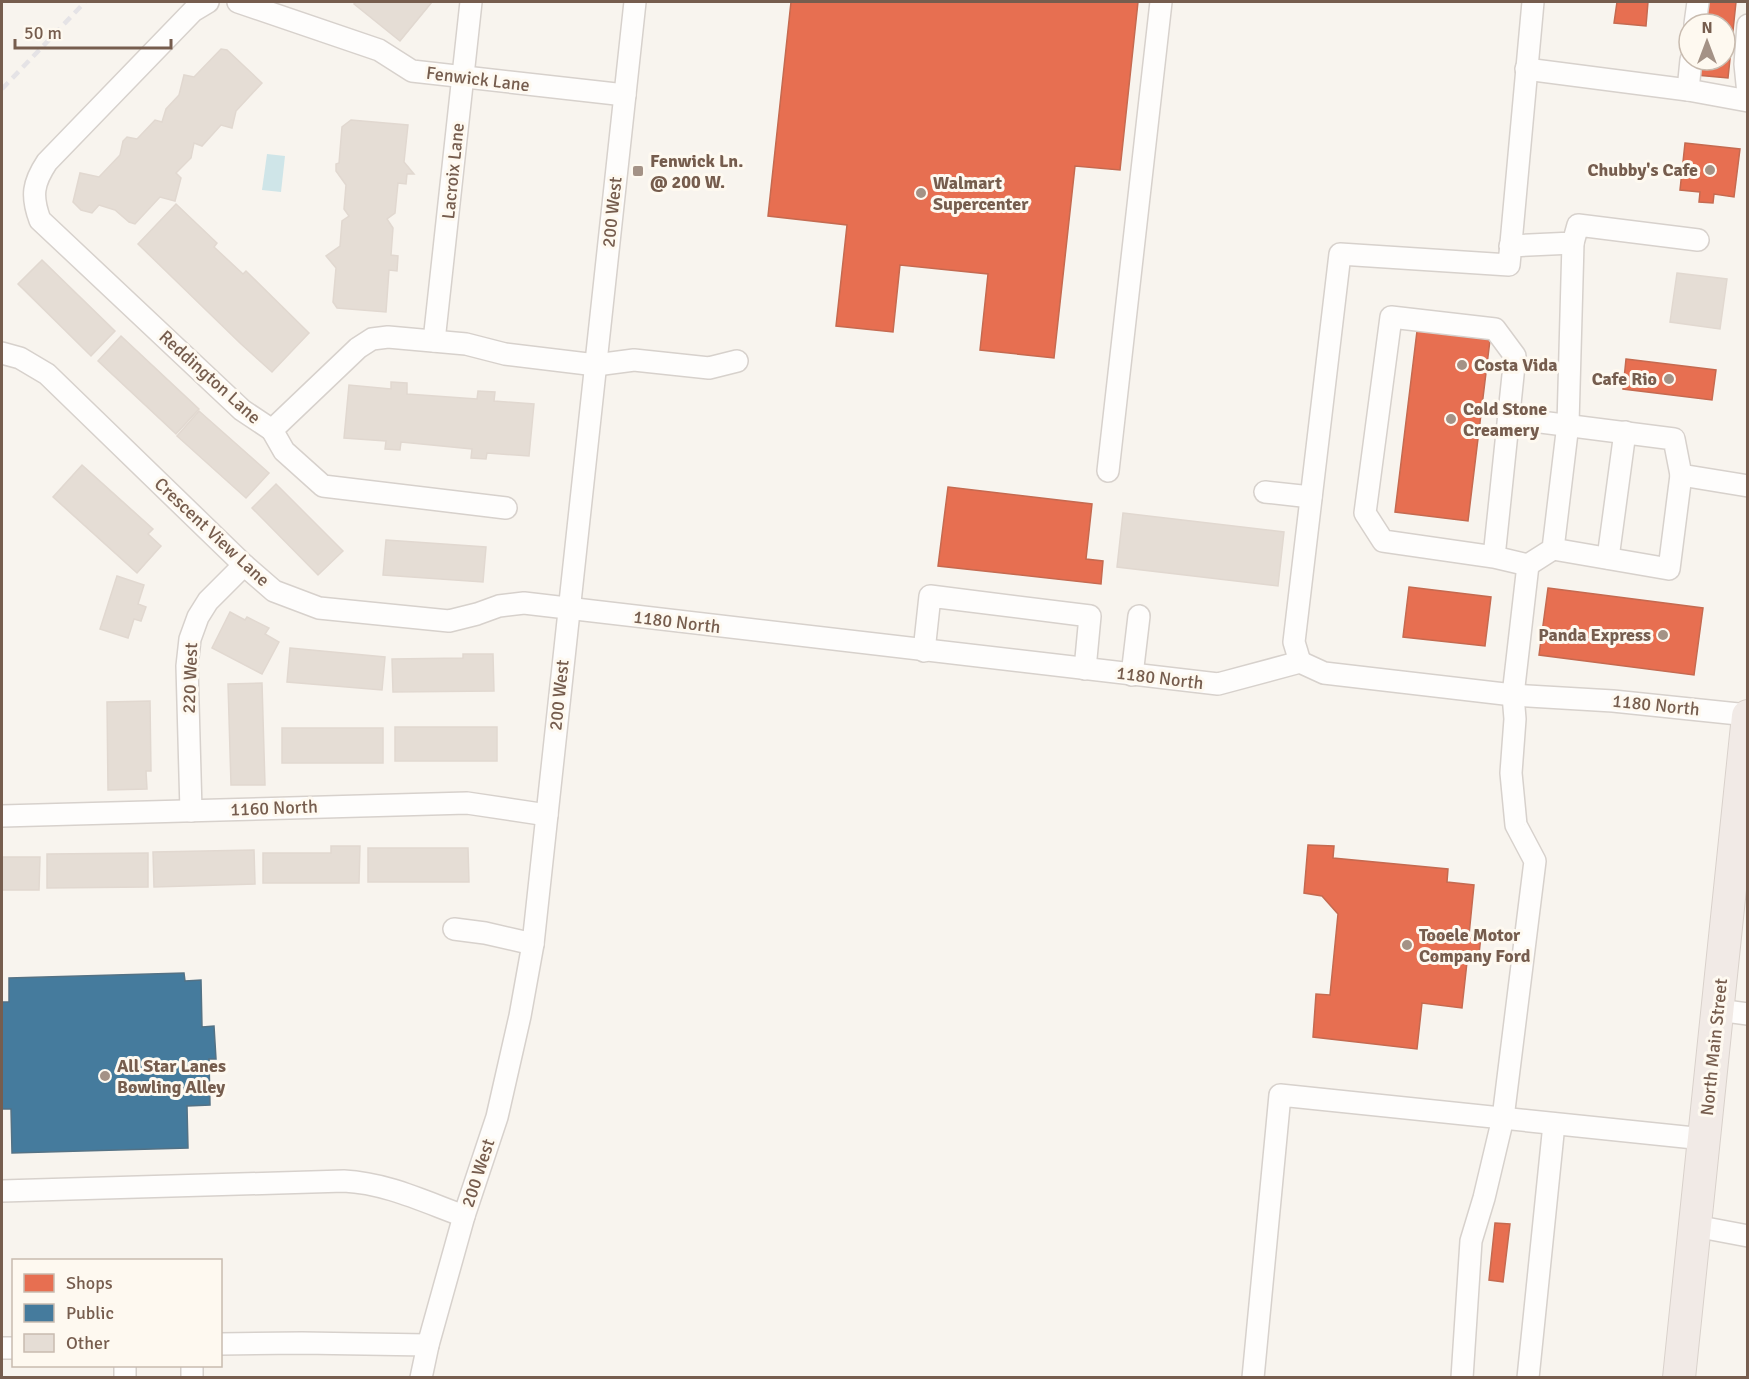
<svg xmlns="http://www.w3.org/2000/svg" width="1749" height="1379" viewBox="0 0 1749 1379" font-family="Signika,sans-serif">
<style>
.water{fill:#cfe5e8}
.shops{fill:#e76f51;stroke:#c56a50;stroke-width:1.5}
.public{fill:#457b9d;stroke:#547285;stroke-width:1.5}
.building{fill:#e5ddd5;stroke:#e1d8d0;stroke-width:1.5}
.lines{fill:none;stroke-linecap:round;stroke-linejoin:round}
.minor-casing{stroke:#d7d1cc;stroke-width:24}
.highway-casing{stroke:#d9d1cb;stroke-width:34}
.minor{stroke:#fefdfc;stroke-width:21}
.highway{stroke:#f1eae6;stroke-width:32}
.rail{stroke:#e5e3e6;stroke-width:4.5;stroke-dasharray:9 6;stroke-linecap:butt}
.poi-dot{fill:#a49286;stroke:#fef9f0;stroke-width:2}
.labels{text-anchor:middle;stroke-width:6;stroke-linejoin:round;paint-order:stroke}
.street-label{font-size:18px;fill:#765d4e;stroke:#fef9f0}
.poi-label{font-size:18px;font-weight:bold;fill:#765d4e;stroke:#fef9f0;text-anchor:start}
</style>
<rect width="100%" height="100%" fill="#f8f4ee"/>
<polygon class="water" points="267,154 285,156 281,192 262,190"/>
<g class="shops">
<polygon points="791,2 1138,2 1120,170 1075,166 1054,358 980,350 988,274 900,265 893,332 836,326 847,225 768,216"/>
<polygon points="1617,2 1648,2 1646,26 1614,23"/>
<polygon points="1704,2 1736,2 1728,78 1696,75 1698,60 1725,60 1725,24 1702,24"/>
<polygon points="1685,143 1740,149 1734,197 1714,194 1713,203 1699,202 1700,192 1680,190"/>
<polygon points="1417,331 1490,340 1468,521 1395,512"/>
<polygon points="1626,359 1716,370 1712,400 1623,389"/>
<polygon points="948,487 1092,504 1086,559 1103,561 1101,584 938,566"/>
<polygon points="1409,587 1491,597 1485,646 1403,637"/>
<polygon points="1548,588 1703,608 1694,675 1539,655"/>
<polygon points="1308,845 1334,846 1333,858 1448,869 1447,882 1474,885 1469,935 1481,936 1479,954 1468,953 1462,1008 1422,1003 1417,1049 1313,1037 1316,994 1330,995 1338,914 1322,896 1304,893"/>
<polygon points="1495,1223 1510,1224 1503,1282 1489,1280"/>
</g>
<polygon class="public" points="184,973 185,981 201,980 202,1027 214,1026 216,1059 209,1059 210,1105 187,1106 188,1148 12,1153 11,1109 2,1109 2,1002 9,1002 9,978"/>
<g class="building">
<polygon points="356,2 432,2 400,41 354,4"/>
<polygon points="221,49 227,50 262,83 236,111 232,128 221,125 202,146 194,143 191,158 176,173 181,178 175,201 160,197 135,224 129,222 115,210 99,205 92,213 81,210 73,202 80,173 99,177 120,155 123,141 127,137 137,139 155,120 162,122 166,109 179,95 184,75 194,77"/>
<polygon points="351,120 408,125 404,162 414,174 407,174 406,184 398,183 395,213 387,219 393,228 391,255 398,256 397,271 389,270 386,312 337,308 333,302 336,268 326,256 340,246 342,221 349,216 344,209 346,185 336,171 336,164 339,163 342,127"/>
<polygon points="176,204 217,243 214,247 243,274 246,271 309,333 272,372 241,344 138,244"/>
<polygon points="42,260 115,331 91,356 18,284"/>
<polygon points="1677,273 1727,279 1720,329 1670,322"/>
<polygon points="121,336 199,409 176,434 98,361"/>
<polygon points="391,382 407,383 407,394 477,399 478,391 495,392 494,401 534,404 529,456 487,453 486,459 471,458 472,449 401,442 400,450 385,449 386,441 344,438 349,385 391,389"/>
<polygon points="199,411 269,473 246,498 177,436"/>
<polygon points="82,465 153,529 148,534 161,546 137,573 53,497"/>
<polygon points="276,484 343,551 318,575 252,508"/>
<polygon points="1123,513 1284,532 1278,586 1117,567"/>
<polygon points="386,540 486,547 483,582 383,575"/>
<polygon points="117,576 144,585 138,604 146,607 141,621 134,619 128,638 100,629"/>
<polygon points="230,612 245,620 247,617 269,628 265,634 279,642 262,674 212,648"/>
<polygon points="290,648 385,657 382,690 287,682"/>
<polygon points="463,654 493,654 494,691 393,692 392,659 463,658"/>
<polygon points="262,683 265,785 231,785 228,684"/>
<polygon points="150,701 151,771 146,771 147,789 108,790 107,702"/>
<rect x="395" y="727" width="102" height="34"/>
<rect x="282" y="728" width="101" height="35"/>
<polygon points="331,846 360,846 359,883 263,883 263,853 331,853"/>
<polygon points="368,848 468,848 469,882 368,882"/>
<polygon points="254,850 255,884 154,887 153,852"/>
<polygon points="148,853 148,887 47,888 47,854"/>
<polygon points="2,857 40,857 39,890 2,890"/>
</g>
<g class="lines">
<defs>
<g id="minor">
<path d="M208,2L193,11L47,162C33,183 31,196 40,220L242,410L272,430L358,348L372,339L388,337L466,344L505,354L596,365L634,360L709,368L737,361"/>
<polyline points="238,2 379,50 412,71 625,95"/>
<polyline points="1695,24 1698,2"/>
<polyline points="1748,25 1745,64 1748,94"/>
<polyline points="1526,69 1688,90 1748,101"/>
<polyline points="1688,90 1691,60"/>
<polyline points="1510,246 1573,243 1578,225 1698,240"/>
<polyline points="434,341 471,2"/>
<polyline points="2,353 20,358 47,374 244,565 274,591 319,608 449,621 477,614 499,606 524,603 1218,684 1300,662 1324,673 1513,695 1613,701 1748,715"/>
<polyline points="1509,418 1674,439 1681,475 1748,486"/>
<polyline points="272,430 284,451 323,486 506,508"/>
<polyline points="1108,471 1161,2"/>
<polyline points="1265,492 1311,497"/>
<polyline points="1553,549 1669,569 1681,475"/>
<polyline points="1494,557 1383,541 1365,513 1391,317 1495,329 1515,356 1494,557 1528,565 1553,549 1568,424 1573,243"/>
<polyline points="1608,558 1625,432"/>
<polyline points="924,651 930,596 1090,616 1085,669"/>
<polyline points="1300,662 1294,642 1340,254 1509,265 1533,2"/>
<polyline points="1132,675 1139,616"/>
<polyline points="191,811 187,666 190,639 198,617 208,601 244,565"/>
<polyline points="2,816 467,803 547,815"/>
<polyline points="454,929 485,933 533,944"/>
<polyline points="1718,1010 1748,1014"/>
<path d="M2,1191L344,1181C386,1183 425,1202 464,1216"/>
<polyline points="1695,1226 1748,1236"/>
<polyline points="220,1344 302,1343 428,1345"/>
<polyline points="2,1348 14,1348"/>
<polyline points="125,1366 125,1378"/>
<polyline points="192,1366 192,1378"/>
<polyline points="421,1378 428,1345 464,1216 497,1117 520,1016 533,944 635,2"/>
<polyline points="1253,1378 1280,1095 1704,1139"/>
<polyline points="1462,1378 1471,1241 1484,1198 1503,1118 1535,861 1516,825 1511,773 1515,719 1513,695 1528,565"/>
<polyline points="1528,1378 1554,1124"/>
</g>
<polyline id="highway" points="1679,1378 1748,716"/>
</defs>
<use href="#minor" class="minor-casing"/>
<use href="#highway" class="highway-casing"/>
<use href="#minor" class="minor"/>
<use href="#highway" class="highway"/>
<polyline class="rail" points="2,89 85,2"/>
</g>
<g class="poi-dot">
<circle cx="1710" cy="170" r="6"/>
<rect x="632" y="165" width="12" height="12" rx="3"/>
<circle cx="921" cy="193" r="6"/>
<circle cx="1462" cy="365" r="6"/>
<circle cx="1669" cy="379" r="6"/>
<circle cx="1451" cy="419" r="6"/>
<circle cx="1663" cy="635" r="6"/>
<circle cx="1407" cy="945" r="6"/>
<circle cx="105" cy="1076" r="6"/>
</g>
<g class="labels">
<g class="street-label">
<text transform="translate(478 79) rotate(7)" y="6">Fenwick Lane</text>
<text transform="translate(453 171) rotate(-84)" y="6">Lacroix Lane</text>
<text transform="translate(612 212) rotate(-84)" y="6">200 West</text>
<text transform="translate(210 377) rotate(42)" y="6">Reddington Lane</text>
<text transform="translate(212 532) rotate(43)" y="6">Crescent View Lane</text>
<text transform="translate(677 622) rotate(7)" y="6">1180 North</text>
<text transform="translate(190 678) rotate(-88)" y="6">220 West</text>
<text transform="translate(1160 678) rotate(7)" y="6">1180 North</text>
<text transform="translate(559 695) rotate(-84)" y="6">200 West</text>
<text transform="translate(1656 705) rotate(6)" y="6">1180 North</text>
<text transform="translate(274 808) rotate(-2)" y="6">1160 North</text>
<text transform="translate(1714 1047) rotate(-84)" y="6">North Main Street</text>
<text transform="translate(478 1173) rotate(-72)" y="6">200 West</text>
</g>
<g class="poi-label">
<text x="650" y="167">Fenwick Ln.<tspan x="650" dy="21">@ 200 W.</tspan></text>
<text x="1698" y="176" text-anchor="end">Chubby's Cafe</text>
<text x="933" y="189">Walmart<tspan x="933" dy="21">Supercenter</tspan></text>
<text x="1474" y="371">Costa Vida</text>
<text x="1657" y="385" text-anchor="end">Cafe Rio</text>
<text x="1463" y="415">Cold Stone<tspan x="1463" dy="21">Creamery</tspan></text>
<text x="1651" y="641" text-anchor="end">Panda Express</text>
<text x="1419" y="941">Tooele Motor<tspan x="1419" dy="21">Company Ford</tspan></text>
<text x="117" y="1072">All Star Lanes<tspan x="117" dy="21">Bowling Alley</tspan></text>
</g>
</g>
<rect width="1749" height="1379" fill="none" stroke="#765d4e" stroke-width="6"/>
<rect x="12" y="1259" width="210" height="108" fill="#fef9f0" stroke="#c8bbaf" stroke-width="1.5"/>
<rect x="24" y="1274" width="30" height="18" fill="#e76f51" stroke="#c8bbaf" stroke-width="1.5"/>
<text x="66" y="1289" font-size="18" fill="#765d4e">Shops</text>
<rect x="24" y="1304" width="30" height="18" fill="#457b9d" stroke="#c8bbaf" stroke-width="1.5"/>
<text x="66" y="1319" font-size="18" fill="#765d4e">Public</text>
<rect x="24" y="1334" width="30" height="18" fill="#e5ddd5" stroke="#c8bbaf" stroke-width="1.5"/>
<text x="66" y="1349" font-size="18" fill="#765d4e">Other</text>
<g transform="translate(1707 42)"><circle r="28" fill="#fef9f0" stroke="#c8bbaf" stroke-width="1.5"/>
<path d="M0-4.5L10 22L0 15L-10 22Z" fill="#a49286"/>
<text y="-9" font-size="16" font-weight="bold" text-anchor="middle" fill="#765d4e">N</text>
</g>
<path d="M15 39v9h156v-9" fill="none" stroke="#765d4e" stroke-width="3"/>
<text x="24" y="39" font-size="18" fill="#765d4e" stroke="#fef9f0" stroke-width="4.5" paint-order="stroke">50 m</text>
</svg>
